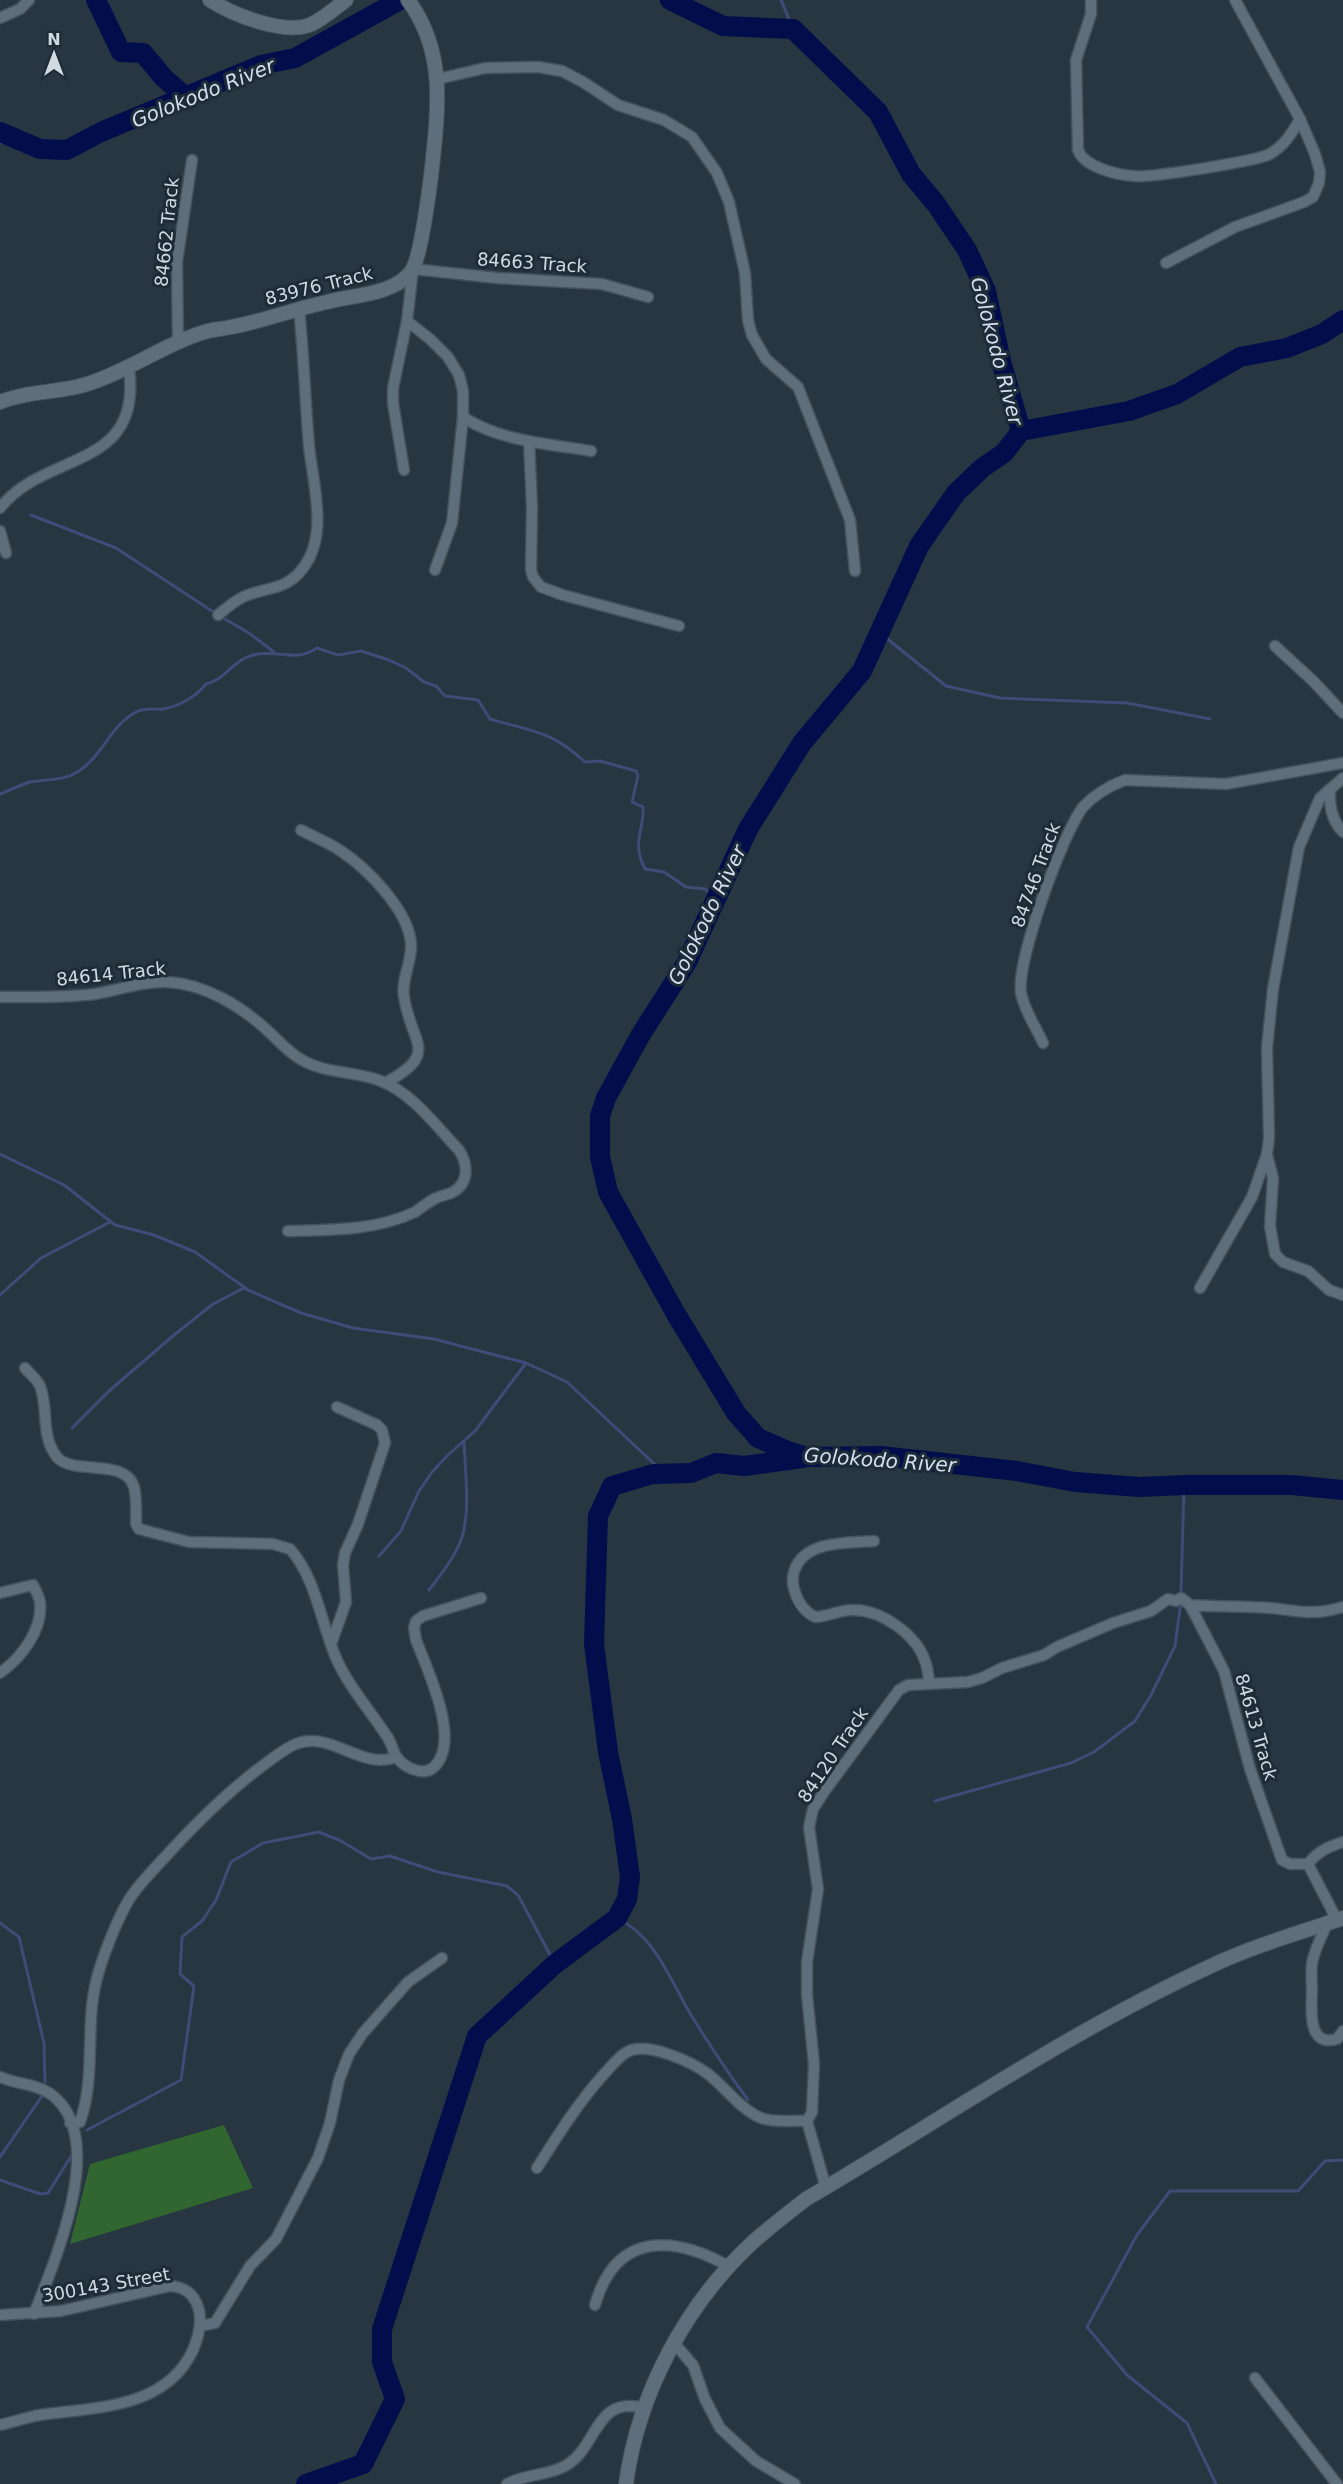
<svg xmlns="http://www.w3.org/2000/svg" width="1343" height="2484" viewBox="0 0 1343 2484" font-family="'DejaVu Sans',sans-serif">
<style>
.green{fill:#326631}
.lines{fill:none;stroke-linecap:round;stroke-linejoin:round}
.stream{stroke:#404b78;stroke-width:3}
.river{stroke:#020e4b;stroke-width:20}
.minor-casing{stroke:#45525c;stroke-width:13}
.tertiary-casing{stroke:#45525c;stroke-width:16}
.minor{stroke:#5e6e7b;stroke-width:10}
.tertiary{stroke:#5e6e7b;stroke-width:14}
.labels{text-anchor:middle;stroke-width:6;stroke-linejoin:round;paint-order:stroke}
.street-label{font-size:18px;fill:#d1dae1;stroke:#1d2c37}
.water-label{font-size:20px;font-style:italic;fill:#d5def1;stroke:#1d2c37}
</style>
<rect width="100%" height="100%" fill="#273641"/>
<polygon class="green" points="224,2125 253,2188 70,2244 90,2164"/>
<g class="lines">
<g class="stream">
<polyline points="781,0 793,29"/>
<polyline points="0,143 7,135"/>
<polyline points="31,515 116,548 218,615 249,633 274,652"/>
<polyline points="880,633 946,686 1000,698 1127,703 1210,719"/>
<path d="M0,794C10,790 20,785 30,782C47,779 64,781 79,771C103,755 110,726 136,712C146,707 152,710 163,709C178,707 197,696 206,684C225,680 233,660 253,655C277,649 295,663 317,648L338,655L361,651L389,660L406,668L424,682L436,686L445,696L478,700L490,719C533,732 550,730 585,762L600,761L636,771L638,776L632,802L643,807C644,833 631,842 645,869L664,872L686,887L705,889L716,899"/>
<polyline points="0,1154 64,1185 115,1225 154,1235 195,1252 248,1290 301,1313 353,1328 434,1339 526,1363 567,1382 665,1474"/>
<polyline points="0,1295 41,1258 110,1222"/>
<polyline points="72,1428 109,1391 174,1335 213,1304 244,1288"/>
<polyline points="379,1556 401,1531 419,1491 432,1472 448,1455 475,1431 526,1363"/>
<path d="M429,1590C442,1573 457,1555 463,1534C470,1505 465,1471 464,1441"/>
<polyline points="1181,1594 1184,1485"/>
<polyline points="935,1801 1071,1763 1094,1752 1135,1721 1151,1695 1175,1646 1181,1601"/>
<path d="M617,1918C656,1937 670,1980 691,2015C709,2044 728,2073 748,2100"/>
<polyline points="0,1923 19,1937 44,2043 45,2082"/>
<polyline points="87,2130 181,2080 194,1986 180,1974 182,1937 202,1921 216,1900 231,1862 263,1843 319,1832 341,1841 371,1859 390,1856 438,1872 507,1886 518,1895 555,1964"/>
<polyline points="0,2157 42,2096"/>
<polyline points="0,2180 40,2194 48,2193 72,2155"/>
<polyline points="308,2483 308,2484"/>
<polyline points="1216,2484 1187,2423 1127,2375 1087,2327 1137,2235 1170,2191 1298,2191 1325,2161 1343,2160"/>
</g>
<g class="river">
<polyline points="96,0 121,52 143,53 164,78 186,97"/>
<polyline points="670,0 723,26 793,29 878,112 911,174 936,204 967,250 986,291 1001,361 1021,431 1004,453 982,468 956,493 919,546 862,671 802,743 748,829 687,962 640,1036 606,1098 600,1116 600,1157 608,1192 676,1314 736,1413 758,1438 785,1450 806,1457 881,1456 1017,1471 1075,1482 1139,1487 1184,1485 1292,1485 1343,1490"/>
<polyline points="0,132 40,149 67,150 101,132 261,65 295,58 400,0"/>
<polyline points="1021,431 1129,411 1177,394 1240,357 1287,348 1322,334 1343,320"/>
<polyline points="306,2484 363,2464 395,2399 382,2362 382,2329 477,2036 555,1964 617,1918 627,1899 630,1877 622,1819 608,1752 594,1644 598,1516 612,1486 653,1474 691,1473 716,1463 744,1466 803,1458"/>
</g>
<defs>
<g id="minor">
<path d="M1091,0V14L1076,60L1078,150C1084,167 1117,175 1134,176C1151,178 1257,161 1270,154C1284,146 1292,133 1300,119"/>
<polyline points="0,18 20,9 29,0"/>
<polyline points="438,79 485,68 538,67 562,71 583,82 618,105 664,120 692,137 717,173 729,202 745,273 748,320 752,335 766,359 798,387 850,520 855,571"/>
<polyline points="1166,263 1235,227 1304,202 1313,197 1319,183 1320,172 1315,154 1300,119 1235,0"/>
<polyline points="407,321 430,339 448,357 459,375 463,391 463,417 452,523 435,570"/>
<polyline points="178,343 177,262 192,160"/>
<path d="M463,417C499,441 549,444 591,451"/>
<polyline points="529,441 532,507 531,570 533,577 541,587 563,595 679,626"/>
<polyline points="404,470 393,403 393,388 407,321 413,269 497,278 602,284 648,297"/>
<path d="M0,508C45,450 143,472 129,368"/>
<polyline points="0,531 6,553"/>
<path d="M218,615C227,608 237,598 248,595C266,588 284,589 298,574C331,540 313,486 309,446C305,400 304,355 299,309"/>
<polyline points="1275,646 1313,681 1343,713"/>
<path d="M1330,789C1329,805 1331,820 1343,832"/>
<path d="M301,830C314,837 329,843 341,851C368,869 409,911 411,944C412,962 401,979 404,997C411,1044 441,1053 385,1083"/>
<path d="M0,997C32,997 64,998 95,994C119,990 143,981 167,982C205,984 241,1006 268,1031C279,1041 289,1053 302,1060C326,1074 356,1071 381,1081C412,1093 436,1126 459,1150C468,1164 470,1184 451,1193C446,1195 440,1196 434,1199C427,1203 421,1208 415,1212C375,1231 330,1230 288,1231"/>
<path d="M1043,1043C1036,1027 1024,1010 1021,993C1016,961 1063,833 1083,807C1095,794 1109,786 1125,780L1226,784L1343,763"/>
<polyline points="1267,1155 1273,1178 1270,1226 1275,1254 1283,1262 1308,1271 1329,1290 1343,1295"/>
<polyline points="1200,1288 1252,1197 1267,1154 1269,1138 1267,1048 1273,989 1299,847 1320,798 1343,778"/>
<path d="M25,1368C30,1374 37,1379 40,1386C49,1408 40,1436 57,1457C73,1476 125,1457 134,1487C137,1499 136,1512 136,1524L139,1529L189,1542L273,1544L290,1549C316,1578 321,1623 336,1658C349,1687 369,1709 386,1735C391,1741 392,1749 396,1756C403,1767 424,1778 435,1766C461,1739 427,1669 416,1640L414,1628L416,1621L423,1616L481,1598"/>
<path d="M874,1541C849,1543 806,1540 795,1569C792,1576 792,1584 795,1592C798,1602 805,1612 815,1617C827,1617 839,1610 852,1610C880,1609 916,1634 925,1661C928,1668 928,1677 930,1684"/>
<path d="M0,1593L33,1585C36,1591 39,1596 40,1602C43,1630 21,1658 0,1673"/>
<path d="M1190,1605C1217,1607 1243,1606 1270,1608C1301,1611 1311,1616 1343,1607"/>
<polyline points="331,1644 346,1602 343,1565 345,1553 358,1524 385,1443 382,1430 377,1425 337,1407"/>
<path d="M1337,1920L1308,1864C1318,1851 1328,1847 1343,1842"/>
<path d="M1327,1924C1322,1935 1316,1947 1313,1959C1310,1969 1312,1981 1312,1992C1311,2010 1308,2048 1337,2039L1343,2031"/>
<path d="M0,2077C16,2084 38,2084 52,2095C109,2139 54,2262 34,2314"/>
<path d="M70,2123L80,2122C96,2077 85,2028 96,1982C101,1960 118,1917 130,1898C140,1883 153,1870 166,1856C197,1822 228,1791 265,1764C275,1757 285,1748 296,1744C331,1730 362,1771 396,1757"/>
<path d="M537,2168C558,2135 578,2103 604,2074C611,2067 618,2057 627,2052C647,2041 692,2062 708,2074C726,2088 740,2109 761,2118C774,2123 793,2120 807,2121"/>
<polyline points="826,2188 807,2121 812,2112 814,2064 807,1995 807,1962 818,1889 809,1827 813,1809 824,1792 899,1690 908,1685 968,1682 982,1678 1002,1668 1044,1655 1057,1647 1113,1623 1151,1611 1168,1599 1176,1601 1181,1598 1190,1605 1224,1671 1250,1769 1282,1860 1290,1864 1308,1864"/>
<path d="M595,2305C616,2231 674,2235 730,2267"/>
<path d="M0,2315L61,2311L170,2286C186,2287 195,2295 199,2310C202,2324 198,2338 193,2350C166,2409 95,2407 40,2415C27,2417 13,2422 0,2425"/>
<polyline points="200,2326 215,2323 250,2266 276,2239 318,2158 330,2123 339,2080 349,2054 363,2033 408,1982 442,1958"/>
<polyline points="674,2343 693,2365 705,2399 720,2428 756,2461 795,2484"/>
<polyline points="1255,2378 1337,2484"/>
<path d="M507,2484C525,2474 547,2476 565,2466C599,2447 594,2395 644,2408"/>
</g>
<g id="tertiary">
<path d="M210,0C233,15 286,36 312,24C324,18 335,8 346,0"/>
<path d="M0,402C27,391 56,393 84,385C128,372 165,343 208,331C216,329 223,329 231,327C263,321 295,309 327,302C353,295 393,295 411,272C422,257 432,170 434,148C440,94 441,45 408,0"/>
<path d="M626,2484C638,2393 686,2304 753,2242C770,2227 788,2213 806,2199C940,2121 1069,2031 1211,1966C1253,1946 1299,1933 1343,1918"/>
</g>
</defs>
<use href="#minor" class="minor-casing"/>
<use href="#tertiary" class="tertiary-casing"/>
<use href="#minor" class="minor"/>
<use href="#tertiary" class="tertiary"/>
</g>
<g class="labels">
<g class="street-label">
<text transform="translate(167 232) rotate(-84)" y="6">84662 Track</text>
<text transform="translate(532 263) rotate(4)" y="6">84663 Track</text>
<text transform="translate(319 286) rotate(-14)" y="6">83976 Track</text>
<text transform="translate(1036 875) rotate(-70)" y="6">84746 Track</text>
<text transform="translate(111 974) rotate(-6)" y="6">84614 Track</text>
<text transform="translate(1256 1727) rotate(74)" y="6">84613 Track</text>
<text transform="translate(833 1755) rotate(-56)" y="6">84120 Track</text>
<text transform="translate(106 2285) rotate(-10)" y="6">300143 Street</text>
</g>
<g class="water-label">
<text transform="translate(203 93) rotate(-22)" y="7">Golokodo River</text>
<text transform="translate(997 351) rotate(75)" y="7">Golokodo River</text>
<text transform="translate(707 915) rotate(-64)" y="7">Golokodo River</text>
<text transform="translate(880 1460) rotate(4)" y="7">Golokodo River</text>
</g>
</g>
<g transform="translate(54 54)" stroke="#1d2c37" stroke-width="4.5" paint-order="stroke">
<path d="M0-4.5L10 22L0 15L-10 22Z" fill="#d1dae1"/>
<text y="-9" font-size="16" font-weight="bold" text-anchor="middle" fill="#d1dae1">N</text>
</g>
</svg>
